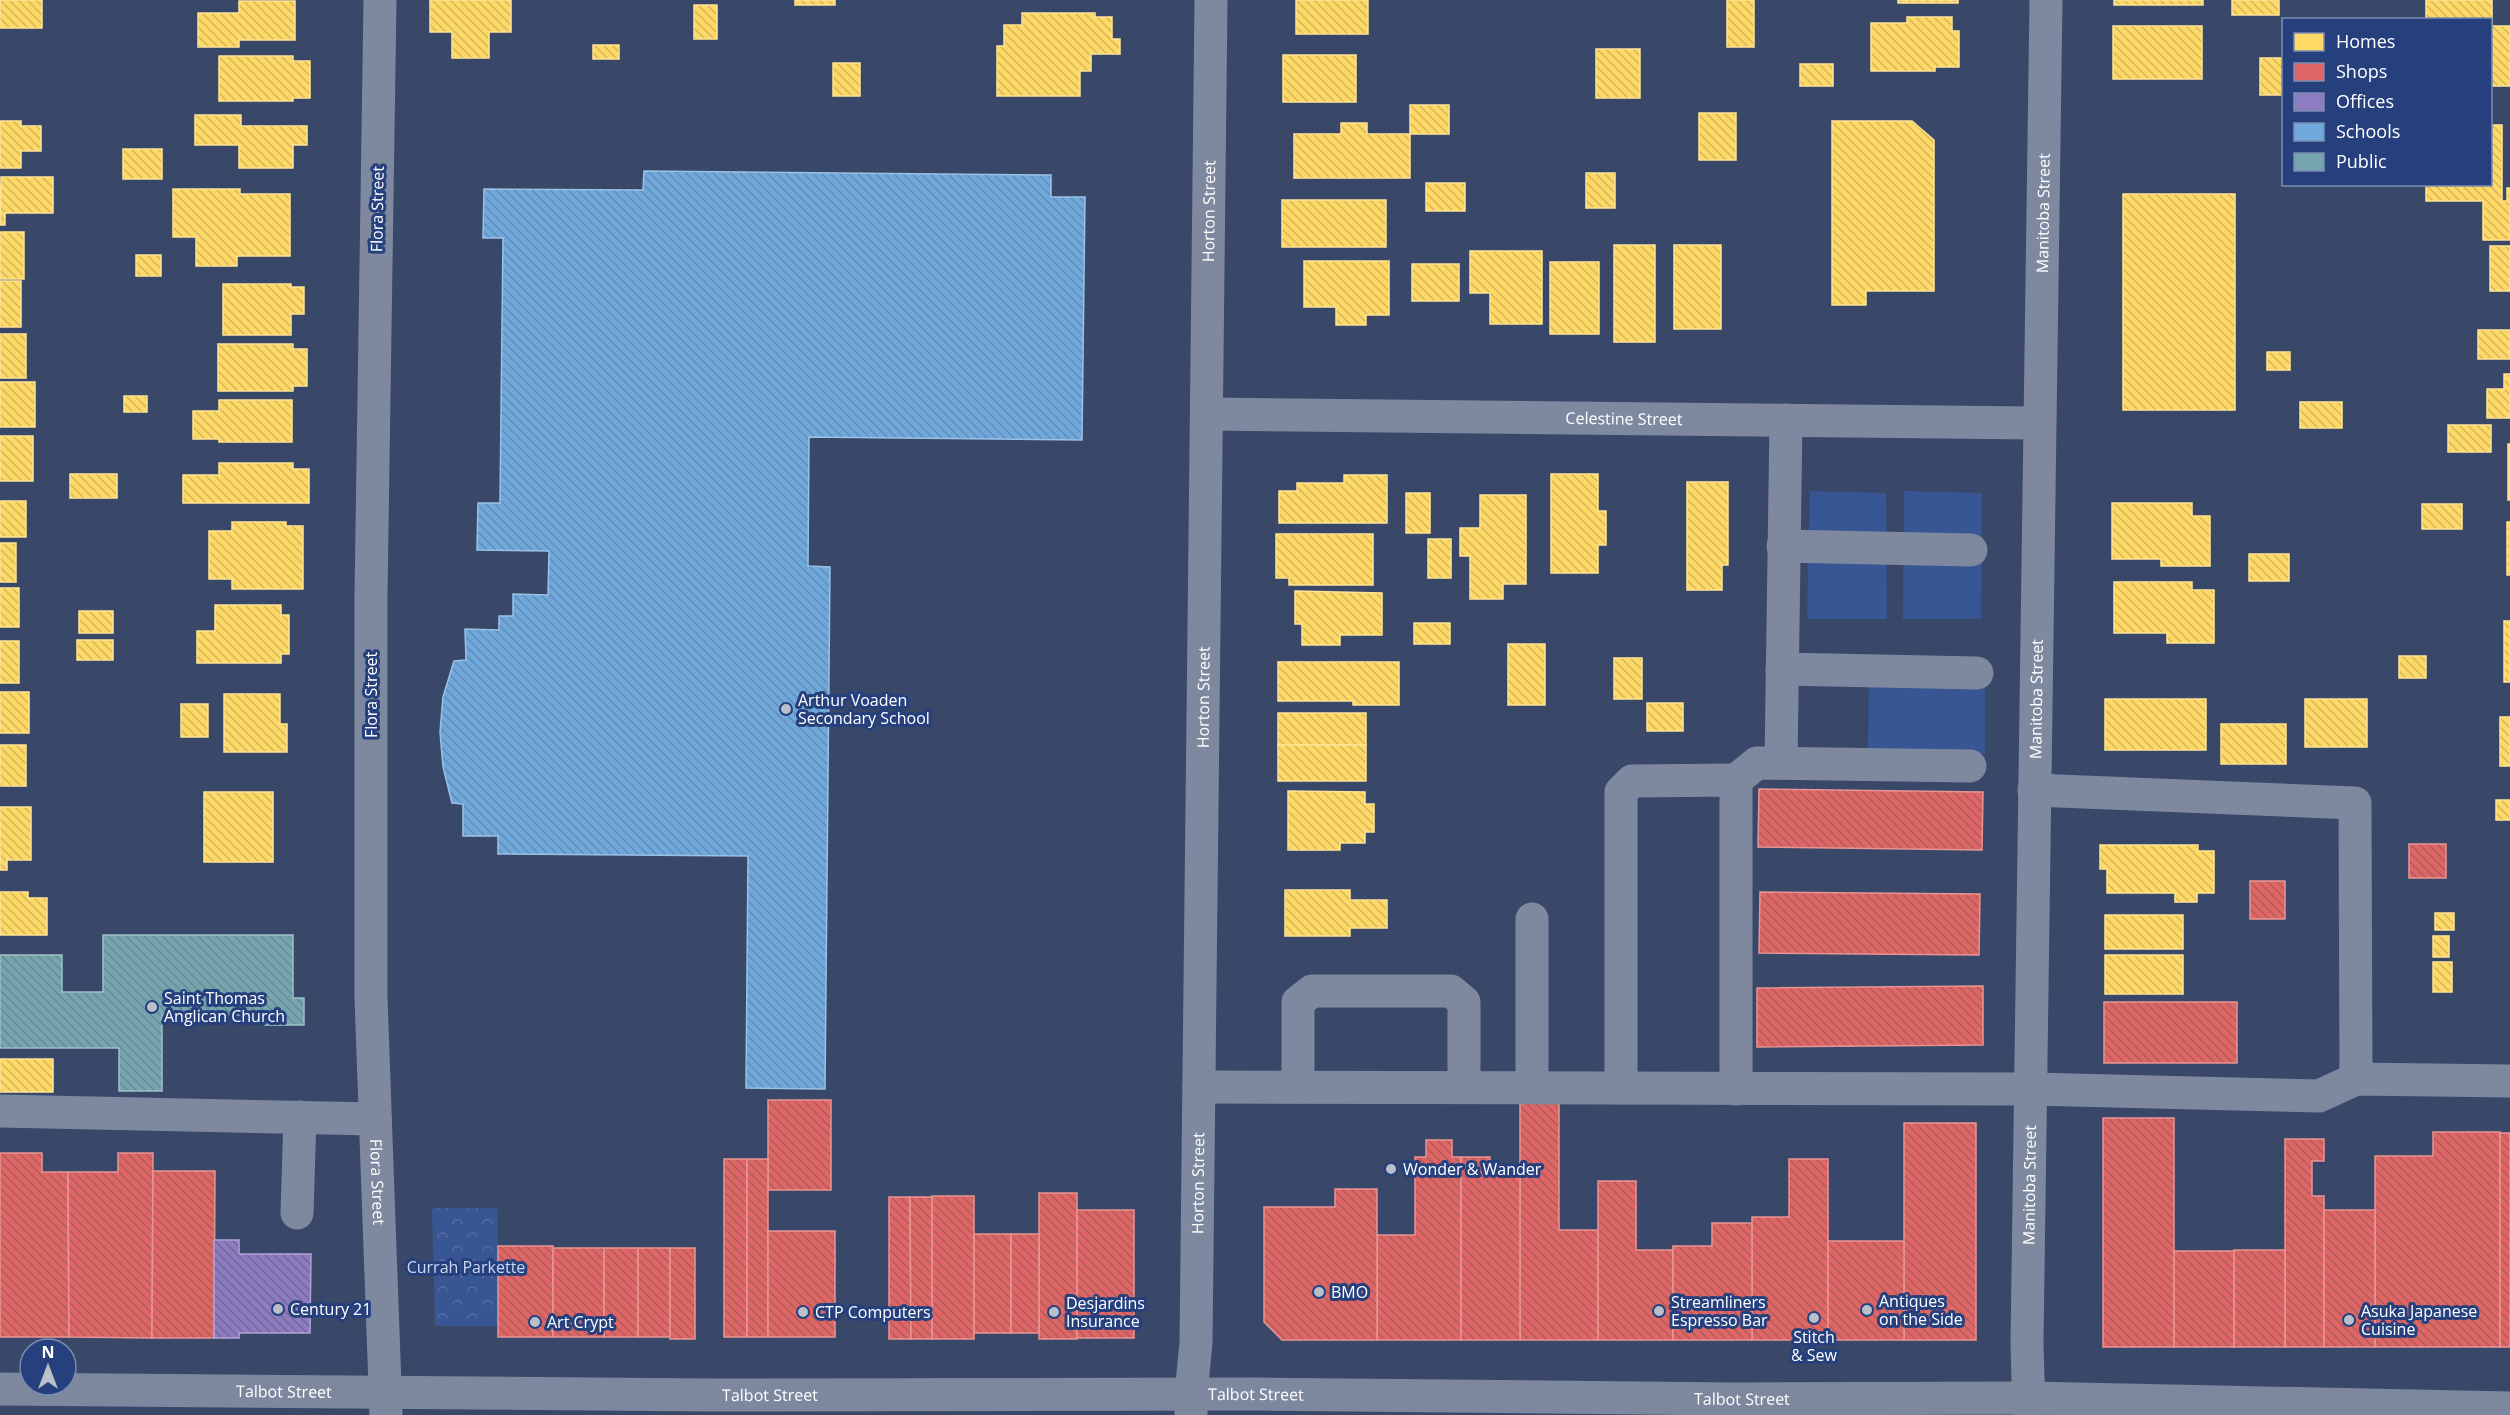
<svg xmlns="http://www.w3.org/2000/svg" width="2510" height="1415" viewBox="0 0 2510 1415" font-family="'Open Sans',sans-serif">
<style>
.park{fill:url(#park-crowns)}
.pitch{fill:#385693}
.homes{fill:url(#homes-back-hatch);stroke:#ffe494;stroke-width:1.5}
.shops{fill:url(#shops-back-hatch);stroke:#e99494;stroke-width:1.5}
.offices{fill:url(#offices-back-hatch);stroke:#b0a3d5;stroke-width:1.5}
.schools{fill:url(#schools-back-hatch);stroke:#9ac2e6;stroke-width:1.5}
.public{fill:url(#public-back-hatch);stroke:#9fc0c7;stroke-width:1.5}
.lines{fill:none;stroke-linecap:round;stroke-linejoin:round}
.minor{stroke:#7e89a0;stroke-width:33}
.major{stroke:#7d889f;stroke-width:33}
.poi-dot{fill:#babfca;stroke:#25407d;stroke-width:2}
.labels{text-anchor:middle;stroke-width:6;stroke-linejoin:round;paint-order:stroke}
.street-label{font-size:16px;fill:#fff;stroke:#25407d}
.poi-label{font-size:16px;fill:#fff;stroke:#25407d;text-anchor:start}
.park-label{font-size:16px;fill:#ccd9f4;stroke:#25407d}
</style>
<defs>
<pattern id="park-crowns" width="20" height="18" patternUnits="userSpaceOnUse" patternTransform="scale(1.5)"><rect width="20" height="18" fill="#385693"/><path d="M2 6a3 3 0 1 1 6 0M12 15a3 3 0 1 1 6 0" fill="none" stroke="#566fa3"/></pattern>
<pattern id="homes-back-hatch" width="6" height="6" patternUnits="userSpaceOnUse" patternTransform="scale(1.5)"><rect width="6" height="6" fill="#ffd966"/><path d="M-1 5l2 2M0 0l6 6M5-1l2 2" fill="none" stroke="#d2b660"/></pattern>
<pattern id="shops-back-hatch" width="6" height="6" patternUnits="userSpaceOnUse" patternTransform="scale(1.5)"><rect width="6" height="6" fill="#e06666"/><path d="M-1 5l2 2M0 0l6 6M5-1l2 2" fill="none" stroke="#ac5d5d"/></pattern>
<pattern id="offices-back-hatch" width="6" height="6" patternUnits="userSpaceOnUse" patternTransform="scale(1.5)"><rect width="6" height="6" fill="#8e7cc3"/><path d="M-1 5l2 2M0 0l6 6M5-1l2 2" fill="none" stroke="#746993"/></pattern>
<pattern id="schools-back-hatch" width="6" height="6" patternUnits="userSpaceOnUse" patternTransform="scale(1.5)"><rect width="6" height="6" fill="#6fa8dc"/><path d="M-1 5l2 2M0 0l6 6M5-1l2 2" fill="none" stroke="#648cb1"/></pattern>
<pattern id="public-back-hatch" width="6" height="6" patternUnits="userSpaceOnUse" patternTransform="scale(1.5)"><rect width="6" height="6" fill="#76a5af"/><path d="M-1 5l2 2M0 0l6 6M5-1l2 2" fill="none" stroke="#698a91"/></pattern>
</defs>
<rect width="100%" height="100%" fill="#394869"/>
<polygon class="park" points="432,1208 497,1208 499,1326 435,1326"/>
<g class="pitch">
<polygon points="1810,491 1886,493 1887,619 1807,619"/>
<polygon points="1904,491 1982,493 1981,619 1903,619"/>
<polygon points="1869,670 1985,671 1985,754 1868,752"/>
</g>
<g class="homes">
<rect x="0" y="0" width="42" height="28"/>
<polygon points="430,0 511,0 511,32 489,32 489,58 452,58 452,32 430,32"/>
<rect x="795" y="0" width="40" height="5"/>
<rect x="1296" y="0" width="72" height="34"/>
<rect x="1727" y="0" width="27" height="47"/>
<rect x="1898" y="0" width="60" height="3"/>
<rect x="2114" y="0" width="89" height="5"/>
<rect x="2232" y="0" width="47" height="15"/>
<polygon points="2426,0 2492,0 2492,26 2510,26 2510,86 2490,86 2490,20 2426,20"/>
<polygon points="239,1 295,1 295,40 239,40 239,47 198,47 198,13 239,13"/>
<rect x="694" y="5" width="23" height="34"/>
<polygon points="1022,13 1095,13 1095,17 1112,17 1112,39 1120,39 1120,54 1091,54 1091,71 1080,71 1080,96 997,96 997,46 1004,46 1004,25 1022,25"/>
<polygon points="1907,17 1952,17 1952,31 1959,31 1959,67 1935,67 1935,71 1871,71 1871,23 1907,23"/>
<rect x="2113" y="26" width="89" height="53"/>
<rect x="593" y="45" width="26" height="14"/>
<rect x="1596" y="49" width="44" height="49"/>
<rect x="1283" y="55" width="73" height="47"/>
<polygon points="219,56 293,56 293,61 310,61 310,98 293,98 293,101 219,101"/>
<rect x="2260" y="58" width="24" height="37"/>
<rect x="833" y="63" width="27" height="33"/>
<rect x="1800" y="64" width="33" height="22"/>
<rect x="1410" y="105" width="39" height="29"/>
<rect x="1699" y="113" width="37" height="47"/>
<polygon points="195,115 241,115 241,126 307,126 307,145 293,145 293,168 239,168 239,145 195,145"/>
<polygon points="0,121 21,121 21,126 41,126 41,151 21,151 21,168 0,168"/>
<polygon points="1832,121 1912,121 1934,140 1934,291 1866,291 1866,305 1832,305"/>
<polygon points="1341,123 1367,123 1367,134 1410,134 1410,178 1294,178 1294,134 1341,134"/>
<polygon points="2490,125 2502,125 2502,201 2507,201 2507,188 2510,188 2510,240 2483,240 2483,201 2426,201 2426,185 2414,185 2490,184"/>
<rect x="123" y="149" width="39" height="30"/>
<rect x="1586" y="173" width="29" height="35"/>
<polygon points="1,177 53,177 53,213 5,213 5,225 0,225"/>
<rect x="1426" y="183" width="39" height="28"/>
<polygon points="173,189 240,189 240,194 290,194 290,256 237,256 237,266 196,266 196,237 173,237"/>
<rect x="2123" y="194" width="112" height="216"/>
<rect x="1282" y="200" width="104" height="47"/>
<rect x="0" y="232" width="24" height="47"/>
<rect x="1614" y="245" width="41" height="97"/>
<rect x="1674" y="245" width="47" height="84"/>
<rect x="2490" y="246" width="20" height="45"/>
<polygon points="1470,251 1542,251 1542,324 1490,324 1490,293 1470,293"/>
<rect x="136" y="255" width="25" height="21"/>
<polygon points="1304,261 1389,261 1389,315 1366,315 1366,325 1336,325 1336,307 1304,307"/>
<rect x="1550" y="262" width="49" height="72"/>
<rect x="1412" y="264" width="47" height="37"/>
<rect x="0" y="281" width="21" height="46"/>
<polygon points="223,284 291,284 291,287 304,287 304,314 291,314 291,335 223,335"/>
<rect x="2478" y="330" width="32" height="29"/>
<rect x="0" y="334" width="26" height="44"/>
<polygon points="218,344 293,344 293,349 307,349 307,386 293,386 293,391 218,391"/>
<rect x="2267" y="352" width="23" height="18"/>
<polygon points="2504,374 2510,374 2510,418 2487,418 2487,389 2504,389"/>
<rect x="0" y="382" width="35" height="45"/>
<rect x="124" y="396" width="23" height="16"/>
<polygon points="219,400 292,400 292,442 219,442 219,439 193,439 193,411 219,411"/>
<rect x="2300" y="402" width="42" height="26"/>
<rect x="2448" y="425" width="43" height="27"/>
<rect x="0" y="436" width="33" height="45"/>
<rect x="2508" y="444" width="2" height="56"/>
<polygon points="219,463 293,463 293,469 309,469 309,503 183,503 183,475 219,475"/>
<rect x="70" y="474" width="47" height="24"/>
<polygon points="1551,474 1598,474 1598,511 1606,511 1606,545 1598,545 1598,573 1551,573"/>
<polygon points="1344,475 1387,475 1387,523 1279,523 1279,491 1297,491 1297,483 1344,483"/>
<polygon points="1687,482 1728,482 1728,565 1722,565 1722,590 1687,590"/>
<rect x="1406" y="493" width="24" height="40"/>
<polygon points="1480,495 1526,495 1526,584 1503,584 1503,599 1470,599 1470,556 1460,556 1460,528 1480,528"/>
<rect x="0" y="501" width="26" height="36"/>
<polygon points="2112,503 2192,503 2192,516 2210,516 2210,566 2161,566 2161,559 2112,559"/>
<rect x="2422" y="504" width="40" height="25"/>
<polygon points="232,522 286,522 286,526 303,526 303,589 232,589 232,579 209,579 209,531 232,531"/>
<rect x="2507" y="522" width="3" height="53"/>
<polygon points="1276,534 1373,534 1373,585 1289,585 1289,578 1276,578"/>
<rect x="1428" y="539" width="23" height="39"/>
<rect x="0" y="543" width="16" height="39"/>
<rect x="2249" y="554" width="40" height="27"/>
<polygon points="2114,582 2192,582 2192,590 2214,590 2214,643 2167,643 2167,633 2114,633"/>
<rect x="0" y="588" width="19" height="39"/>
<polygon points="1295,591 1382,593 1382,635 1340,635 1340,645 1302,645 1302,624 1295,624"/>
<polygon points="215,605 281,605 281,615 289,615 289,654 281,654 281,663 197,663 197,631 215,631"/>
<rect x="79" y="611" width="34" height="22"/>
<rect x="2504" y="621" width="6" height="61"/>
<rect x="1414" y="623" width="36" height="21"/>
<rect x="77" y="640" width="36" height="20"/>
<rect x="0" y="641" width="19" height="42"/>
<rect x="1508" y="644" width="37" height="61"/>
<rect x="2399" y="656" width="27" height="22"/>
<rect x="1614" y="658" width="28" height="41"/>
<polygon points="1278,662 1399,662 1399,705 1353,705 1353,701 1278,701"/>
<rect x="0" y="692" width="29" height="41"/>
<polygon points="224,694 280,694 280,724 287,724 287,752 224,752"/>
<rect x="2105" y="699" width="101" height="51"/>
<rect x="2305" y="699" width="62" height="48"/>
<rect x="1647" y="703" width="36" height="28"/>
<rect x="181" y="704" width="27" height="33"/>
<rect x="1278" y="713" width="88" height="32"/>
<rect x="2500" y="717" width="10" height="49"/>
<rect x="2221" y="724" width="65" height="40"/>
<rect x="0" y="745" width="26" height="41"/>
<rect x="1278" y="745" width="88" height="36"/>
<polygon points="1288,791 1365,792 1365,804 1374,804 1374,832 1365,832 1365,843 1340,843 1340,850 1288,850"/>
<rect x="204" y="792" width="69" height="70"/>
<rect x="2496" y="800" width="14" height="20"/>
<polygon points="0,807 31,807 31,860 7,860 7,870 0,870"/>
<polygon points="2100,845 2198,845 2198,851 2214,851 2214,893 2197,893 2197,902 2175,902 2175,893 2107,893 2107,869 2100,869"/>
<polygon points="1285,890 1350,890 1350,900 1387,900 1387,928 1350,928 1350,936 1285,936"/>
<polygon points="0,892 28,892 28,898 47,898 47,935 0,935"/>
<rect x="2435" y="913" width="19" height="17"/>
<rect x="2105" y="915" width="78" height="34"/>
<rect x="2433" y="936" width="16" height="21"/>
<rect x="2105" y="955" width="78" height="39"/>
<rect x="2433" y="962" width="19" height="30"/>
<rect x="0" y="1059" width="53" height="33"/>
</g>
<g class="shops">
<polygon points="1759,789 1983,792 1982,850 1758,847"/>
<rect x="2409" y="844" width="37" height="34"/>
<rect x="2250" y="881" width="35" height="38"/>
<polygon points="1760,892 1980,894 1979,955 1759,953"/>
<polygon points="1983,986 1983,1045 1757,1047 1757,988"/>
<rect x="2104" y="1002" width="133" height="61"/>
<polygon points="1520,1097 1559,1097 1559,1230 1598,1230 1598,1340 1520,1340"/>
<rect x="768" y="1100" width="63" height="90"/>
<rect x="2103" y="1118" width="71" height="229"/>
<rect x="1904" y="1123" width="72" height="217"/>
<polygon points="2433,1132 2500,1132 2500,1347 2375,1347 2375,1156 2433,1156"/>
<rect x="2500" y="1133" width="10" height="214"/>
<polygon points="2285,1139 2324,1139 2324,1161 2312,1161 2312,1196 2324,1196 2324,1347 2285,1347"/>
<polygon points="1426,1140 1452,1140 1452,1157 1461,1157 1461,1340 1377,1340 1377,1235 1415,1235 1415,1157 1426,1157"/>
<polygon points="0,1153 42,1153 42,1172 68,1172 69,1337 0,1337"/>
<polygon points="118,1153 153,1153 152,1338 69,1337 68,1172 118,1172"/>
<polygon points="1461,1157 1490,1157 1490,1167 1520,1167 1520,1340 1461,1340"/>
<rect x="724" y="1159" width="23" height="178"/>
<rect x="747" y="1159" width="21" height="178"/>
<polygon points="1789,1159 1828,1159 1828,1340 1752,1340 1752,1217 1789,1217"/>
<polygon points="153,1171 215,1171 214,1338 152,1338"/>
<polygon points="1598,1181 1636,1181 1636,1250 1673,1250 1673,1340 1598,1340"/>
<polygon points="1335,1189 1377,1189 1377,1340 1282,1340 1264,1322 1264,1207 1335,1207"/>
<rect x="1039" y="1193" width="38" height="146"/>
<polygon points="974,1196 974,1339 932,1339 932,1196"/>
<polygon points="889,1197 910,1197 911,1339 889,1339"/>
<polygon points="910,1197 932,1197 932,1339 911,1339"/>
<rect x="1077" y="1210" width="57" height="128"/>
<rect x="2324" y="1210" width="51" height="137"/>
<polygon points="1712,1223 1752,1223 1752,1340 1673,1340 1673,1246 1712,1246"/>
<rect x="768" y="1231" width="67" height="106"/>
<rect x="974" y="1234" width="37" height="99"/>
<rect x="1011" y="1234" width="28" height="99"/>
<rect x="1828" y="1241" width="76" height="99"/>
<rect x="498" y="1246" width="55" height="91"/>
<rect x="553" y="1248" width="51" height="89"/>
<rect x="604" y="1248" width="34" height="89"/>
<rect x="638" y="1248" width="32" height="89"/>
<rect x="670" y="1248" width="25" height="91"/>
<rect x="2234" y="1250" width="51" height="97"/>
<rect x="2174" y="1251" width="60" height="96"/>
</g>
<polygon class="offices" points="214,1240 239,1240 239,1254 311,1254 310,1333 239,1333 239,1338 214,1338"/>
<polygon class="schools" points="644,171 1051,175 1051,197 1085,197 1082,440 809,437 808,566 830,567 825,1089 746,1088 748,856 498,854 498,836 463,836 463,804 452,803 443,767 440,732 443,697 454,661 466,660 465,629 499,630 499,616 513,616 513,594 548,595 549,551 477,550 478,503 500,503 503,238 483,238 484,189 643,190"/>
<polygon class="public" points="103,935 293,935 293,998 304,998 304,1025 265,1025 265,1015 162,1015 162,1091 119,1091 119,1048 0,1048 0,955 62,955 62,992 103,992"/>
<g class="lines">
<g class="minor">
<path id="s1" d="M380,0L371,595V998L386,1415"/>
<path id="s2" d="M1207,414L2039,423"/>
<polyline points="1783,546 1971,550"/>
<polyline points="1782,669 1977,673"/>
<polyline points="1781,763 1786,420"/>
<polyline points="1736,780 1757,763 1970,766"/>
<polyline points="2034,790 2355,803 2356,1079"/>
<polyline points="1532,919 1532,1087"/>
<polyline points="1199,1087 2030,1089 2319,1096 2356,1079 2510,1081"/>
<polyline points="1298,1087 1298,1002 1312,991 1451,991 1464,1002 1464,1087"/>
<polyline points="1621,1088 1621,792 1632,781 1736,780 1736,1089"/>
<polyline points="0,1111 375,1119"/>
<polyline points="297,1213 300,1117"/>
<path id="s3" d="M1191,1415V1394L1196,1343L1211,0"/>
<path id="s4" d="M2029,1415L2027,1343L2046,0"/>
</g>
<path class="major" id="s5" d="M0,1389L710,1395L1256,1394L1733,1399L2029,1398L2510,1408"/>
</g>
<g class="poi-dot">
<circle cx="786" cy="709" r="6"/>
<circle cx="152" cy="1007" r="6"/>
<circle cx="1391" cy="1169" r="6"/>
<circle cx="1319" cy="1292" r="6"/>
<circle cx="278" cy="1309" r="6"/>
<circle cx="1867" cy="1310" r="6"/>
<circle cx="1659" cy="1311" r="6"/>
<circle cx="803" cy="1312" r="6"/>
<circle cx="1054" cy="1312" r="6"/>
<circle cx="1814" cy="1318" r="6"/>
<circle cx="2349" cy="1320" r="6"/>
<circle cx="535" cy="1322" r="6"/>
</g>
<g class="labels">
<g class="street-label">
<text transform="translate(377 209) rotate(-89)" y="6">Flora Street</text>
<text dy="6" stroke="none"><textPath href="#s3" startOffset="1204">Horton Street</textPath></text>
<text dy="6" stroke="none"><textPath href="#s4" startOffset="1202">Manitoba Street</textPath></text>
<text dy="6" stroke="none"><textPath href="#s2" startOffset="417">Celestine Street</textPath></text>
<text transform="translate(371 695) rotate(-90)" y="6">Flora Street</text>
<text dy="6" stroke="none"><textPath href="#s3" startOffset="718">Horton Street</textPath></text>
<text dy="6" stroke="none"><textPath href="#s4" startOffset="716">Manitoba Street</textPath></text>
<text dy="6" stroke="none"><textPath href="#s1" startOffset="1182">Flora Street</textPath></text>
<text dy="6" stroke="none"><textPath href="#s3" startOffset="232">Horton Street</textPath></text>
<text dy="6" stroke="none"><textPath href="#s4" startOffset="230">Manitoba Street</textPath></text>
<text dy="6" stroke="none"><textPath href="#s5" startOffset="284">Talbot Street</textPath></text>
<text dy="6" stroke="none"><textPath href="#s5" startOffset="770">Talbot Street</textPath></text>
<text dy="6" stroke="none"><textPath href="#s5" startOffset="1256">Talbot Street</textPath></text>
<text dy="6" stroke="none"><textPath href="#s5" startOffset="1742">Talbot Street</textPath></text>
</g>
<g class="poi-label">
<text x="798" y="706">Arthur Voaden<tspan x="798" dy="18">Secondary School</tspan></text>
<text x="164" y="1004">Saint Thomas<tspan x="164" dy="18">Anglican Church</tspan></text>
<text x="1403" y="1175">Wonder &amp; Wander</text>
<text x="1331" y="1298">BMO</text>
<text x="1879" y="1307">Antiques<tspan x="1879" dy="18">on the Side</tspan></text>
<text x="1671" y="1308">Streamliners<tspan x="1671" dy="18">Espresso Bar</tspan></text>
<text x="1066" y="1309">Desjardins<tspan x="1066" dy="18">Insurance</tspan></text>
<text x="290" y="1315">Century 21</text>
<text x="2361" y="1317">Asuka Japanese<tspan x="2361" dy="18">Cuisine</tspan></text>
<text x="815" y="1318">CTP Computers</text>
<text x="547" y="1328">Art Crypt</text>
<text x="1814" y="1343" text-anchor="middle">Stitch<tspan x="1814" dy="18">&amp; Sew</tspan></text>
</g>
<g class="park-label">
<text x="466" y="1273">Currah Parkette</text>
</g>
</g>
<rect x="2282" y="18" width="210" height="168" fill="#25407d" stroke="#7c8cb1" stroke-width="1.5"/>
<rect x="2294" y="33" width="30" height="18" fill="#ffd966" stroke="#7c8cb1" stroke-width="1.5"/>
<text x="2336" y="48" font-size="18" fill="#ffffff">Homes</text>
<rect x="2294" y="63" width="30" height="18" fill="#e06666" stroke="#7c8cb1" stroke-width="1.5"/>
<text x="2336" y="78" font-size="18" fill="#ffffff">Shops</text>
<rect x="2294" y="93" width="30" height="18" fill="#8e7cc3" stroke="#7c8cb1" stroke-width="1.5"/>
<text x="2336" y="108" font-size="18" fill="#ffffff">Offices</text>
<rect x="2294" y="123" width="30" height="18" fill="#6fa8dc" stroke="#7c8cb1" stroke-width="1.5"/>
<text x="2336" y="138" font-size="18" fill="#ffffff">Schools</text>
<rect x="2294" y="153" width="30" height="18" fill="#76a5af" stroke="#7c8cb1" stroke-width="1.5"/>
<text x="2336" y="168" font-size="18" fill="#ffffff">Public</text>
<g transform="translate(48 1367)"><circle r="28" fill="#25407d" stroke="#7c8cb1" stroke-width="1.5"/>
<path d="M0-4.5L10 22L0 15L-10 22Z" fill="#babfca"/>
<text y="-9" font-size="16" font-weight="bold" text-anchor="middle" fill="#ffffff">N</text>
</g>
</svg>
